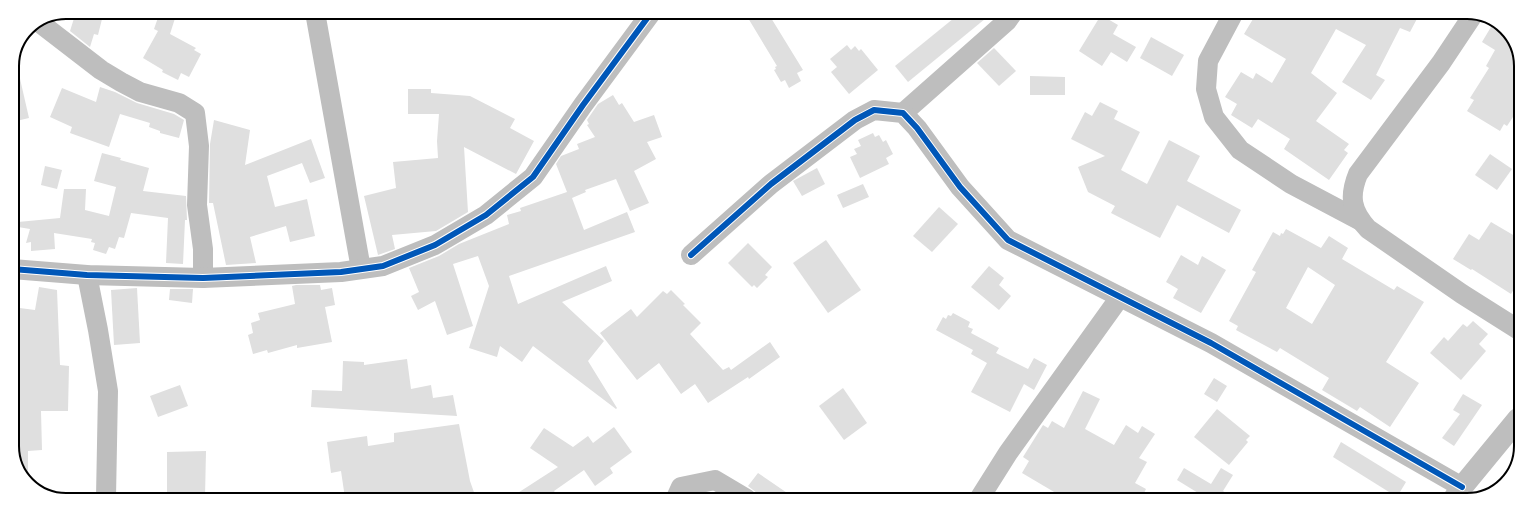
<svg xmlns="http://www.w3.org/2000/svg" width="1533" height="512" viewBox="0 0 1533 512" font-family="Figtree,sans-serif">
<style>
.building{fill:#dfdfdf;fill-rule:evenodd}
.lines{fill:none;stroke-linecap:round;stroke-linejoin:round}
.minor{stroke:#bebebe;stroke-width:20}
.major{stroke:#bebebe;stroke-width:22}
.cycleway-casing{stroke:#fff;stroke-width:8}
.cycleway{stroke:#0057b8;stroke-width:6}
.rim{fill:none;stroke:#000;stroke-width:2}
</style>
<rect width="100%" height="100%" fill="#fff"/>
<g class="building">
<polygon points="76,12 100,12 99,18 102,19 98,35 94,34 90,47 70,31"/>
<polygon points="160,12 177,12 170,34 196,48 194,50 201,54 189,77 181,73 178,80 162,72 163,70 143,58 158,31 154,29"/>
<polygon points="745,13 768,13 803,70 797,73 801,81 789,88 785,80 781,82 774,70 776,69 775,67 777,66"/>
<polygon points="959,14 991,14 908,82 895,66"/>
<polygon points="1256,14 1419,15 1410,32 1400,28 1376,75 1385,80 1371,100 1342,82 1366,45 1336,29 1311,73 1337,93 1316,121 1349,144 1344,150 1348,153 1329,180 1284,149 1290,139 1258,119 1252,128 1231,115 1237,104 1225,97 1241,72 1253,79 1256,73 1272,83 1286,59 1244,34"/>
<polygon points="1101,15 1118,25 1113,34 1136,47 1127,62 1111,52 1102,66 1079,51"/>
<polygon points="1494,22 1510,33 1521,63 1520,122 1513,117 1507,126 1504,124 1500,131 1467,111 1474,100 1470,98 1489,68 1486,66 1495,50 1482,42"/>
<polygon points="1151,37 1184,55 1172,76 1140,58"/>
<polygon points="847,45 851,50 855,46 859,51 861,49 878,70 849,94 831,72 837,67 830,59"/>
<polygon points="994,48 1016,71 999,86 977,63"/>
<polygon points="12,70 18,70 29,118 12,122"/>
<polygon points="1030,76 1065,77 1065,95 1030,95"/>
<polygon points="100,87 115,92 137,103 174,114 184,120 179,138 160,133 160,131 149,127 150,123 120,114 109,147 70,133 72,127 50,117 62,88 96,102"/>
<polygon points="408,89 431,89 431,93 470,96 515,119 510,128 534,141 516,174 464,147 468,212 436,231 392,235 395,249 378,255 364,196 396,188 393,162 438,158 437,141 439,114 408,114"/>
<polygon points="613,95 619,105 622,103 634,122 654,115 662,137 647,142 656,159 634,171 649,203 630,211 616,179 585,190 586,192 572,198 584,230 627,212 635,232 509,276 518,304 606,266 612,281 562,302 604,341 588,361 617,408 616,409 533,346 522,362 500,346 497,357 469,348 489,286 478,256 453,264 473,326 447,335 435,301 418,310 411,296 419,292 409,268 439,256 459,244 509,224 507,215 521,211 520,208 567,192 556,164 561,156 579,149 577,144 595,137 587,125 589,124 587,120 598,104"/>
<polygon points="1100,102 1118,111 1114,119 1140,132 1121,170 1147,184 1169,140 1200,156 1187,181 1241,210 1229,233 1177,205 1160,238 1111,213 1115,206 1088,192 1078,167 1105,156 1071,139 1085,112 1092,116"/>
<polygon points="214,120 250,130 245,165 311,139 325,178 310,183 302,163 267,176 275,207 307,199 315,236 290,242 286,226 250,237 256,263 226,265 213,203 209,203 210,144"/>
<polygon points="873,133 875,137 879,135 883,142 886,140 893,154 886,158 889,164 860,178 850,157 857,154 854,149 861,146 858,140"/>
<polygon points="102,153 121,158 120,160 149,168 143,191 186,196 187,220 185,220 183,264 166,263 168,218 131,213 124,238 119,237 115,249 109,247 106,254 93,250 95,243 91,242 92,239 54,233 55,249 31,251 31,242 26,243 30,229 18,227 18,222 60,218 64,189 86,189 85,210 109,216 116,187 94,181"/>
<polygon points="1490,154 1512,169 1497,190 1475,175"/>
<polygon points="45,166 62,170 57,189 41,185"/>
<polygon points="817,168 825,184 802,196 793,181"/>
<polygon points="863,184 869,197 843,208 837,195"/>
<polygon points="939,207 958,224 932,252 913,236"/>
<polygon points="1491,222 1520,239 1519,293 1514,289 1511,294 1472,269 1471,270 1453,259 1469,234 1479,240"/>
<path d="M1286,229L1321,248L1329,236L1348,248L1342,259L1394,290L1397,286L1424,302L1386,362L1419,383L1390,427L1360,407L1357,411L1322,390L1329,378L1280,348L1277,352L1236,330L1238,326L1229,321L1256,272L1252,270L1273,232L1280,236L1281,233L1283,234ZM1308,267L1335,285L1312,324L1286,308Z"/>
<polygon points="826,240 861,290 828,313 793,263"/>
<polygon points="748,243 772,267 765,275 768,277 757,288 754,285 752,287 728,263"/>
<polygon points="1181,255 1198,265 1202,256 1226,270 1201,313 1173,298 1178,289 1166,282"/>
<polygon points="989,266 1004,278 999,285 1011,296 999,310 971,287"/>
<polygon points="296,285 320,285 321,290 332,288 335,305 325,307 332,342 297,348 297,345 268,353 267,350 253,354 248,335 253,333 251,323 260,320 258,313 295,304 292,286"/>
<polygon points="39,287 57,290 60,365 69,366 68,411 41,411 42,450 28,451 28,482 23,479 12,449 12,307 35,310"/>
<polygon points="137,288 140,343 114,345 111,290"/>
<polygon points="170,289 193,289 192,303 169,300"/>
<polygon points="671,290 685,304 683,305 701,323 690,334 723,370 729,367 731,370 770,342 780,357 749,379 748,377 708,403 695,384 681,394 659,363 637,380 600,333 631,309 637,317 663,291 667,294"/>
<polygon points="953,313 970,322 968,327 973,329 971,333 999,348 996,353 1028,369 1034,358 1047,365 1034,390 1024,384 1010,412 971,392 987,363 971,354 973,350 936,330 943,317 946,319 948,315 951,316"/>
<polygon points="1473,321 1488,334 1479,344 1486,351 1461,380 1430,353 1444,337 1448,341 1463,324 1467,327"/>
<polygon points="407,359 411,389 431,385 433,398 453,395 457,416 311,407 312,390 342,391 343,361 364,362 364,365"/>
<polygon points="1214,378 1227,386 1217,402 1204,394"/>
<polygon points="180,385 188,406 158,417 150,396"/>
<polygon points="843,388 867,423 844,440 819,406"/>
<polygon points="1083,391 1100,399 1085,429 1114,445 1126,425 1138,433 1142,426 1155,434 1139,458 1147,462 1135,483 1146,489 1141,499 1066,499 1022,473 1029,461 1023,457 1043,425 1048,428 1052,421 1064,428"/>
<polygon points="1463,394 1482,405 1454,446 1442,438 1460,414 1453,410"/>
<polygon points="1217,409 1250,436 1246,440 1248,442 1229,465 1194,437"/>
<polygon points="459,424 470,481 476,498 345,498 341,471 331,473 327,442 367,436 368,446 394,442 394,433"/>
<polygon points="614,427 632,452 610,468 613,473 595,486 584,470 554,491 559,498 510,498 558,467 530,448 544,428 573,447 588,436 593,443"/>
<polygon points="1341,442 1406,482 1397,497 1333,457"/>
<polygon points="206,451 205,497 167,497 167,452"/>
<polygon points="1184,468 1211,484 1221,468 1233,475 1223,491 1236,500 1201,499 1203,496 1177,480"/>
<polygon points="758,473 796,499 758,499 757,493 748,486"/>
</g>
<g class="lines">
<g class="minor">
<polyline points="315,12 361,269"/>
<polyline points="1233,14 1208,61 1206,89 1214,117 1240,150 1291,184 1359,220"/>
<path d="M1473,15L1441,63L1358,174C1349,196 1351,211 1368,229L1462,294L1519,330"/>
<polyline points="40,23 101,70 121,82 140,92 179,103 195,113 199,146 197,205 203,249 203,278"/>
<polyline points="903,113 1007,21 1012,14"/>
<polyline points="691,255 771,184 855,120 874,110 903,113 917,128 960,187 1008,240 1211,343 1462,487"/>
<polyline points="12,269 87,275 203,278 341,272 383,266 435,245 486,215 533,177 583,105 651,13"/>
<polyline points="87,275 98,330 108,391 106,497"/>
<polyline points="676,498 681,487 715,480 747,499"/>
<polyline points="979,499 1008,453 1120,297"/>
</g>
<polyline class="major" points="1453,500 1462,487 1518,419"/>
<defs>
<g id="cycleway">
<polyline points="691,255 771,184 855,120 874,110 903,113 917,128 960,187 1008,240 1211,343 1462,487"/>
<polyline points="12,269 87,275 203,278 341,272 383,266 435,245 486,215 533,177 583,105 651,13"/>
</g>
</defs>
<use href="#cycleway" class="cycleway-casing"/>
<use href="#cycleway" class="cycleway"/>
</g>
<path d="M0 0H1533V512H0ZM66 19H1467A47 47 0 0 1 1514 66V446A47 47 0 0 1 1467 493H66A47 47 0 0 1 19 446V66A47 47 0 0 1 66 19Z" fill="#fff" fill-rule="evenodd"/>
<path class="rim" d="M66 19H1467A47 47 0 0 1 1514 66V446A47 47 0 0 1 1467 493H66A47 47 0 0 1 19 446V66A47 47 0 0 1 66 19Z"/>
</svg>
